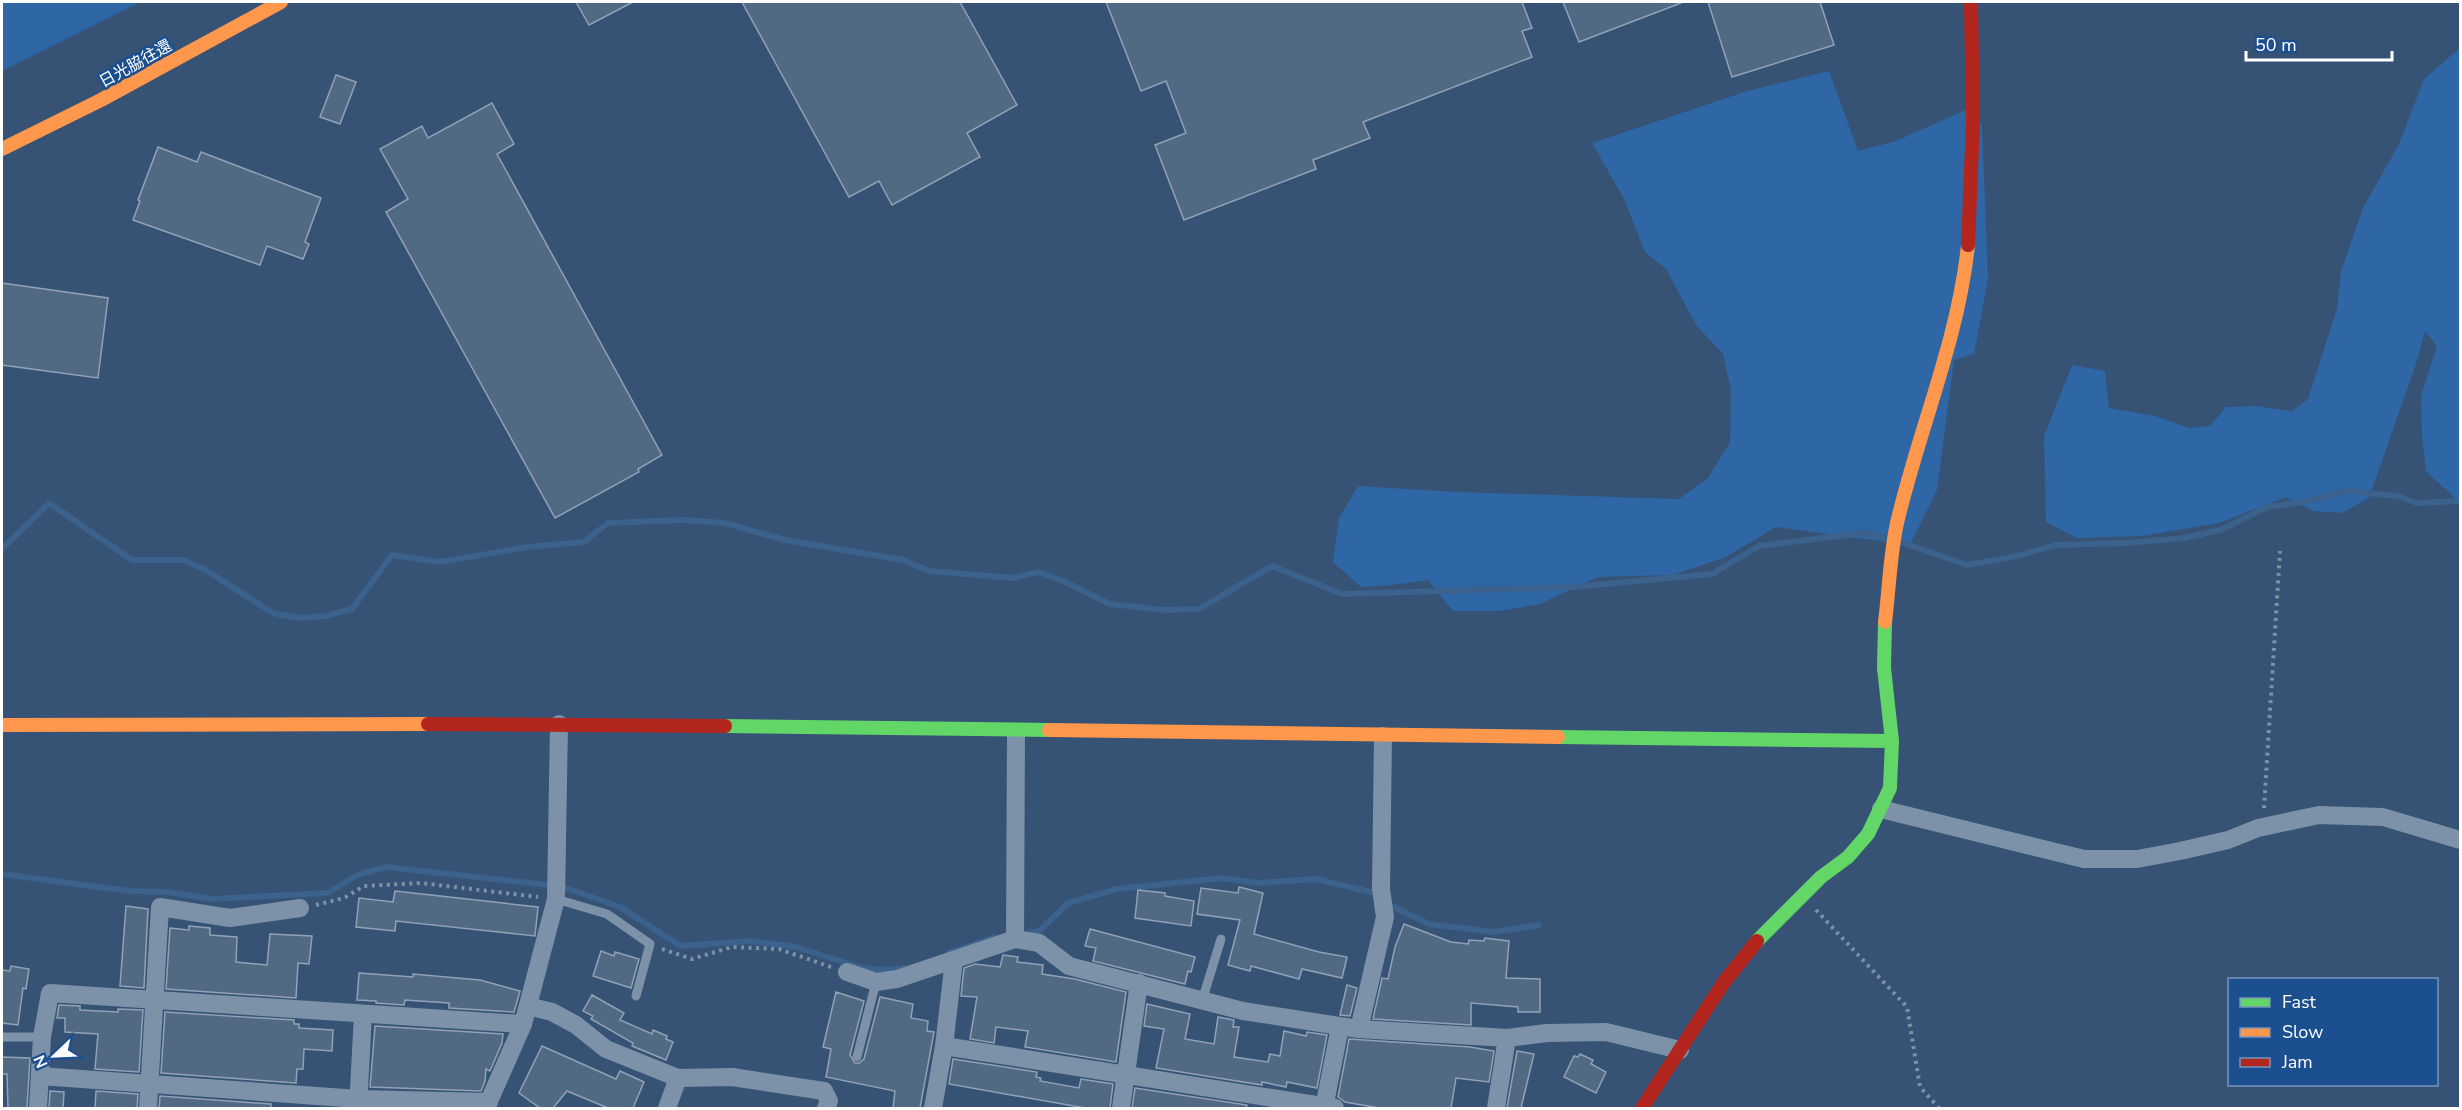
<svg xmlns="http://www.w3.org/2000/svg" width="2462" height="1110" viewBox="0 0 2462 1110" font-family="'Nunito Sans','Noto Sans JP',sans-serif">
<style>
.green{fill:#2f66a5}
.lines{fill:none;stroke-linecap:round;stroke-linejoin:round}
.stream{stroke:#3b618d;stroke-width:6}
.building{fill:#526984;stroke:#92a2b6;stroke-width:1.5}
.path{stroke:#7d92a8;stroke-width:4;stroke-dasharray:3 4.5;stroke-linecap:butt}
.lane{stroke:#7d92a8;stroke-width:9}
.street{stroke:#7d92a8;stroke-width:18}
.fast{stroke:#63d668;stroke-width:14}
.slow{stroke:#ff974d;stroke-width:14}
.jam{stroke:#b3261e;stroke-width:14}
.labels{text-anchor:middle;stroke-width:5;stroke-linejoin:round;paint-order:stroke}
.street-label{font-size:16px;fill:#fff;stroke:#1b4f8f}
</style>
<rect width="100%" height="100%" fill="#365274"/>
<g class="green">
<polygon points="2,2 140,2 2,71"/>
<polygon points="2460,49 2460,503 2426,471 2422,437 2421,396 2437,346 2425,331 2418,358 2369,498 2342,513 2313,511 2286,497 2219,523 2142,536 2077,538 2046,522 2044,436 2072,365 2105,371 2109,408 2155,416 2189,428 2210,426 2226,407 2256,406 2292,411 2308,399 2337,309 2341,271 2363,208 2399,144 2424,79 2455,52"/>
<polygon points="1829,71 1858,151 1896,141 1968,109 1982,125 1988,279 1974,354 1954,360 1937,490 1910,545 1776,527 1724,558 1672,575 1598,577 1540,604 1500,611 1453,611 1428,580 1393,585 1361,587 1333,562 1339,518 1358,486 1457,492 1679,499 1708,478 1730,442 1731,390 1723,354 1696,325 1666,269 1645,252 1624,199 1592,143 1744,92"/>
</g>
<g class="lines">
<g class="stream">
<polyline points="1901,542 1967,565 2013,557 2057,545 2127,543 2185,538 2223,529 2267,507 2303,502 2349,491 2397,496 2417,503 2460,501"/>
<polyline points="2,549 49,503 132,560 183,560 204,569 273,613 300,618 326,616 352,609 392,555 440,562 527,547 584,542 608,523 683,520 725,523 785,540 903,560 930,571 1013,578 1038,572 1063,581 1110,604 1165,610 1199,609 1272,566 1342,594 1573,587 1712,574 1759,546 1864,533 1890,539"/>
<polyline points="2,874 129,891 168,892 211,899 328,893 357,875 386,867 548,885"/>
<polyline points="566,888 620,907 681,946 751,941 796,947 862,968 888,970 905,968"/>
<polyline points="1390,905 1429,924 1494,932 1539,925"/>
<polyline points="1031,932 1038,932 1068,903 1117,889 1222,878 1258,883 1315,879 1371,892"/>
<polyline points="948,953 995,937"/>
</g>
</g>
<g class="building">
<polygon points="576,2 633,2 589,25"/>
<polygon points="742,2 960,2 1017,105 967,133 980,157 892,205 879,181 849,197"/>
<polygon points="1106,2 1522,2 1532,28 1522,31 1532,57 1363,122 1370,138 1313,160 1316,169 1184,220 1155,145 1186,133 1166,81 1141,91"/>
<polygon points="1563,2 1681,2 1681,3 1579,42"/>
<polygon points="1708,2 1820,2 1834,45 1732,77"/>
<polygon points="336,75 356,82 340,124 320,117"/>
<polygon points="492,103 514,144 497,154 662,455 638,469 639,472 555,518 386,212 408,199 380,149 422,126 428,138"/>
<polygon points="158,147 197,162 201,152 321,198 305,242 309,244 303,259 267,246 260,265 133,220 140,201 138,200"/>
<polygon points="2,283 108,298 98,378 2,365"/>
<polygon points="1239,887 1263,893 1254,934 1319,952 1347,957 1342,978 1302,969 1299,979 1251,966 1250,971 1228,965 1240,920 1197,914 1201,888 1238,893"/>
<polygon points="1138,890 1165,893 1165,896 1194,901 1191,926 1135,918"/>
<polygon points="395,891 538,907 535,936 396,921 395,931 356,927 359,898 393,902"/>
<polygon points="126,906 148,909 144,988 120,986"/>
<polygon points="1404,924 1451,942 1468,944 1469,940 1484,941 1485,938 1509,941 1506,978 1540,979 1540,1012 1518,1012 1518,1007 1471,1003 1471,1025 1373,1019 1382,978 1388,979 1395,947"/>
<polygon points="189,926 210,928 210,935 237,937 236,962 267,965 270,934 312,936 309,964 298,963 296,998 166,989 170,928 189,930"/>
<polygon points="1090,929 1195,957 1191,972 1188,971 1185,984 1093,961 1096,948 1085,946"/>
<polygon points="601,951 614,956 615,952 639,959 631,988 593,976"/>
<polygon points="1003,955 1018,957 1017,962 1043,965 1042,974 1075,979 1126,992 1116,1062 1025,1047 1028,1031 996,1027 994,1043 970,1039 977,997 961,996 964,968 975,964 1000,967"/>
<polygon points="11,966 29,969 26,989 23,988 18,1025 2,1023 2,970 10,971"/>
<polygon points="359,973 413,977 413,974 480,980 520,991 514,1012 449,1008 449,1003 405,1000 404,1005 376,1003 376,1001 357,1000"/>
<polygon points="1347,985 1357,988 1350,1016 1340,1015"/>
<polygon points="836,992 864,1001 850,1055 855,1063 859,1063 864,1059 880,997 913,1004 911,1018 928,1021 927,1031 934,1032 920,1108 893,1108 895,1091 826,1077 831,1049 823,1047"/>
<polygon points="592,995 624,1013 620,1020 652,1034 653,1030 667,1036 666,1039 673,1042 666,1060 632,1046 633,1043 591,1019 593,1016 583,1011"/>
<polygon points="1147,1004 1190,1014 1185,1039 1214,1044 1218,1017 1234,1020 1233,1027 1239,1027 1234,1057 1268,1062 1270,1054 1280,1056 1284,1031 1306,1036 1307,1032 1327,1035 1317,1088 1287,1082 1286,1087 1262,1082 1262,1085 1156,1068 1164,1029 1144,1026"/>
<polygon points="59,1005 80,1006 80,1010 118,1012 118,1009 143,1010 139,1072 95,1069 98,1034 65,1032 65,1018 57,1018"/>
<polygon points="165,1012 294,1020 294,1024 299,1024 299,1028 333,1030 332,1051 304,1049 303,1069 297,1069 296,1083 161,1073"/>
<polygon points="375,1026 503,1034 502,1043 490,1071 486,1069 485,1081 481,1091 370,1087"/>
<polygon points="1349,1039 1470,1047 1494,1051 1489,1082 1456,1078 1451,1108 1379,1108 1345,1102 1338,1097"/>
<polygon points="542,1046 616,1079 620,1071 644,1082 633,1108 608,1108 567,1091 553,1108 540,1108 519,1093"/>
<polygon points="1517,1051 1534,1054 1521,1108 1507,1108"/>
<polygon points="1580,1054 1593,1060 1591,1064 1606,1072 1596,1093 1564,1077 1574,1056 1578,1057"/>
<polygon points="2,1057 30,1058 27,1108 8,1108 7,1074 2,1074"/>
<polygon points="953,1059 1037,1072 1036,1077 1041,1078 1040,1081 1079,1088 1081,1079 1113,1084 1110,1108 1085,1108 949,1084"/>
<polygon points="1135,1088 1247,1105 1246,1108 1132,1108"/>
<polygon points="50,1091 64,1092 63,1108 49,1108"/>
<polygon points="96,1091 138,1094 137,1108 95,1108"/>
<polygon points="160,1096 271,1104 271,1108 159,1108"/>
</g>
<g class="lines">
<g class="path">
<polyline points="2264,808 2280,551"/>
<polyline points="316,905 344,898 364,886 421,883 538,897"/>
<polyline points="1816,910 1907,1007 1920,1087 1939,1108"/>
<polyline points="662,949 692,959 732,947 779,949 831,967"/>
</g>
<g class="lane">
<polyline points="556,899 607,914 650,944 636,996"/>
<polyline points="1202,1001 1221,939"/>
<polyline points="2,1037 42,1037"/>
<polyline points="857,1057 876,982"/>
</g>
<g class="street">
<polyline points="1881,809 2084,859 2137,859 2180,851 2228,840 2258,828 2319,815 2383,817 2460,840"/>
<polyline points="1015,939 1016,732"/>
<polyline points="847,972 876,982 897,979 1015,939 1039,943 1069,966 1243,1011 1359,1029 1507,1038 1547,1033 1606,1032 1680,1050"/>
<polyline points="528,1006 552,1012 576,1025 606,1049 678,1078 732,1077 824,1091 829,1101 826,1108"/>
<polyline points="1359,1029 1385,917 1381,889 1383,736"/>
<polyline points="944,1046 1335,1108"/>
<polyline points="40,1076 359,1099 489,1102"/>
<polyline points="38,1108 42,1037 50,993 523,1024"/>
<polyline points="148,1108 160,907 230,918 300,908"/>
<polyline points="358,1108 363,1014"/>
<polyline points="486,1108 523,1024 556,899 559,724"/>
<polyline points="667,1108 678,1078"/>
<polyline points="933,1108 944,1046 954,960"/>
<polyline points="1121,1108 1139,983"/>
<polyline points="1324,1108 1340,1027"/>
<polyline points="1496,1108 1507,1038"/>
</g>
<g class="fast">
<polyline points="725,726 1049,730"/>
<polyline points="1558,737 1892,741"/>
<polyline points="1757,941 1821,877 1848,857 1868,834 1890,788 1892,741 1884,668 1885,622"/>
</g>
<g class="slow">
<polyline points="2,149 101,100 281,2"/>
<path d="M1885,622C1889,590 1890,555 1897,523C1919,429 1958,341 1968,245"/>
<polyline points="2,725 428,724"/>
<polyline points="1049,730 1558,737"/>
</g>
<g class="jam">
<polyline points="1968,245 1973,122 1971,2"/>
<polyline points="428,724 725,726"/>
<polyline points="1642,1108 1724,982 1757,941"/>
</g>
</g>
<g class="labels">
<g class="street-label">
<text transform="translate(135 63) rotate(-29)" y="6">日光脇往還</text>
</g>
</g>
<rect width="2462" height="1110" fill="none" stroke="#ffffff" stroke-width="6"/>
<rect x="2228" y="978" width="210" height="108" fill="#1b4f8f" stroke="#7695bc" stroke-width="1.5"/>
<rect x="2240" y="998" width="30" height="9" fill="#63d668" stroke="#7695bc" stroke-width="1.5"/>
<text x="2282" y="1008" font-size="18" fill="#ffffff">Fast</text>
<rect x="2240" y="1028" width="30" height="9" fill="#ff974d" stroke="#7695bc" stroke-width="1.5"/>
<text x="2282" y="1038" font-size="18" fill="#ffffff">Slow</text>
<rect x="2240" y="1058" width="30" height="9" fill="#b3261e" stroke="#7695bc" stroke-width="1.5"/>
<text x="2282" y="1068" font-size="18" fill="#ffffff">Jam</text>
<g transform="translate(54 1056) rotate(247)" stroke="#1b4f8f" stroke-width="4.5" paint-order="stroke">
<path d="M0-4.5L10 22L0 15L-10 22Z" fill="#ffffff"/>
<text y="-9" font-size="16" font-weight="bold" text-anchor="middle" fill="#ffffff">N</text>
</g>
<path d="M2246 51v9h146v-9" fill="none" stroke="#ffffff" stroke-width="3"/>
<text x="2255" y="51" font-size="18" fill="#ffffff" stroke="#1b4f8f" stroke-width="4.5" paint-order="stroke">50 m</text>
</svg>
